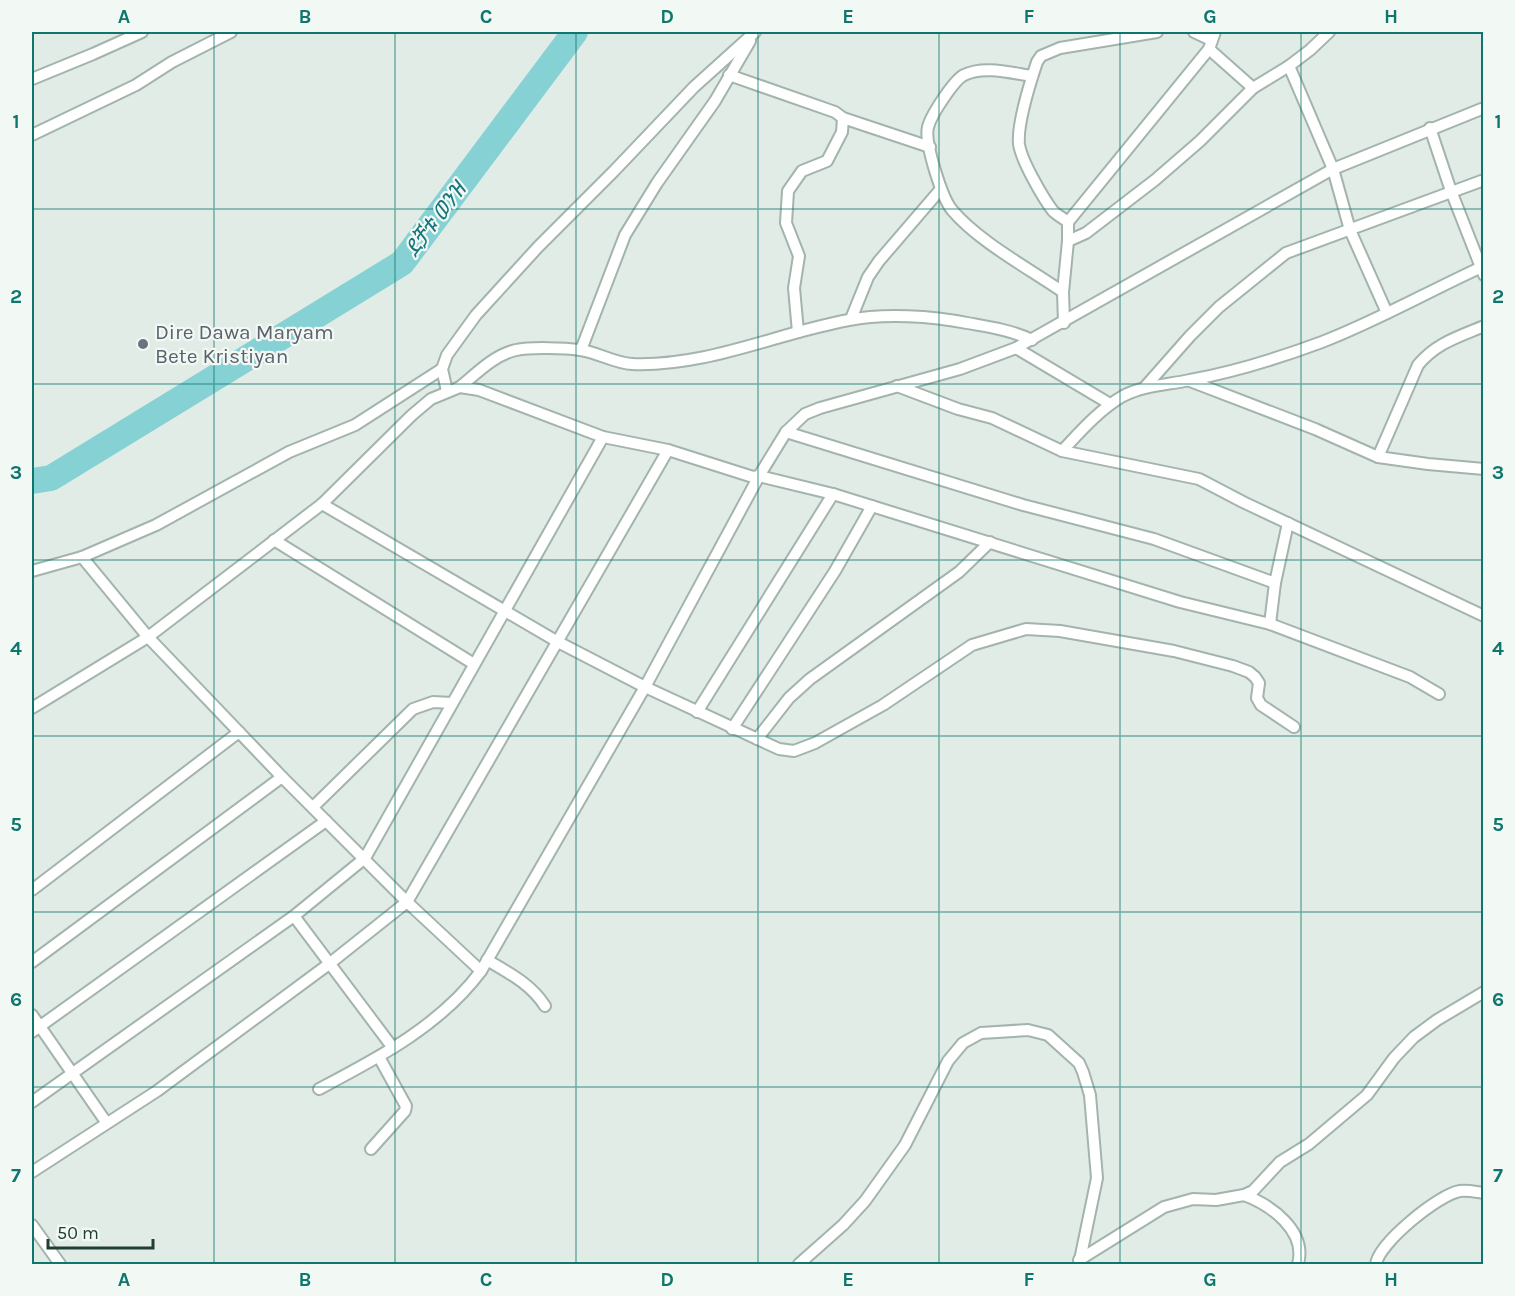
<svg xmlns="http://www.w3.org/2000/svg" width="1515" height="1296" viewBox="0 0 1515 1296" font-family="Karla,'Noto Sans Ethiopic',sans-serif">
<style>
.lines{fill:none;stroke-linecap:round;stroke-linejoin:round}
.river{stroke:#86d1d4;stroke-width:26}
.street-casing{stroke:#a3b4ac;stroke-width:14}
.street{stroke:#fff;stroke-width:10}
.grid{fill:none;stroke:#0f766e;stroke-width:1.5;stroke-opacity:0.55}
.worship-dot{fill:#6b7280;stroke:#f2f9f4;stroke-width:2}
.labels{text-anchor:middle;stroke-width:4.5;stroke-linejoin:round;paint-order:stroke}
.worship-label{font-size:21px;fill:#5b616d;stroke:#f2f9f4;text-anchor:start}
.water-label{font-size:22px;font-style:italic;fill:#18777c;stroke:#f2f9f4}
.neatline{fill:none;stroke:#0f766e;stroke-width:2}
.grid-label{font-size:20px;text-anchor:middle;font-weight:bold;fill:#0f766e}
</style>
<rect width="100%" height="100%" fill="#e1ece6"/>
<g class="lines">
<polyline class="river" points="32,481 51,478 402,263 575,32"/>
<defs>
<g id="street">
<polyline points="1194,32 1211,40"/>
<polyline points="1209,49 1253,88"/>
<polyline points="1289,66 1333,169 1350,230 1387,313"/>
<polyline points="729,75 835,112 843,118 930,147"/>
<path d="M1032,76C1011,73 984,65 964,75C954,80 931,115 928,127C924,142 942,198 952,210C978,241 1028,268 1063,292"/>
<polyline points="32,79 93,54 142,32"/>
<polyline points="1430,128 1451,191 1484,275"/>
<polyline points="32,135 136,85 172,62 231,32"/>
<path d="M1068,222C1063,218 1057,215 1053,211C1043,198 1021,160 1019,144C1017,123 1030,83 1037,62L1041,56L1060,48L1157,32"/>
<polyline points="1068,241 1086,233 1155,180 1200,141 1253,88 1289,66 1310,50 1329,32"/>
<polyline points="851,319 868,277 879,261 940,190"/>
<polyline points="1064,323 1063,292 1068,241 1068,222 1209,49 1215,32"/>
<polyline points="798,332 794,288 799,256 786,223 788,191 802,171 827,161 842,132 843,118"/>
<polyline points="1016,348 1110,404"/>
<polyline points="581,350 625,235 657,183 715,101 750,41"/>
<polyline points="1190,381 1315,429 1378,457 1428,464 1484,469"/>
<polyline points="897,386 958,409 992,418 1062,451 1199,479 1243,502 1484,616"/>
<path d="M460,387C477,373 494,355 516,350C530,347 565,348 580,350C597,352 614,363 632,364C707,367 777,333 849,320C884,313 932,316 967,323C989,327 1011,330 1032,340"/>
<polyline points="1145,387 1190,336 1219,307 1286,253 1484,180"/>
<polyline points="447,391 442,369 447,355 476,315 538,247 614,171 694,87 755,32"/>
<polyline points="786,432 1023,505 1154,539 1275,583"/>
<path d="M1062,451C1080,432 1100,409 1123,396C1144,385 1167,385 1190,380C1234,372 1279,358 1322,342C1377,321 1429,291 1484,266"/>
<path d="M1378,457L1418,365C1436,343 1458,337 1484,326"/>
<polyline points="322,504 558,642 645,687 779,749 794,751 815,743 883,705 972,645 1026,629 1060,631 1174,651 1233,666 1249,672 1255,677 1259,683 1257,698 1261,705 1294,727"/>
<polyline points="274,540 474,664"/>
<polyline points="82,557 148,637 282,777 407,902 481,971"/>
<polyline points="32,571 82,557 156,525 289,452 355,425 442,369"/>
<polyline points="1270,624 1275,583 1288,523"/>
<polyline points="32,708 148,637 322,504 412,415 431,399 460,387 479,390 603,437 668,450 753,477 759,476 833,494 1180,602 1270,624 1410,677 1439,694"/>
<polyline points="697,712 833,494"/>
<polyline points="732,729 835,571 872,506"/>
<polyline points="757,739 789,698 810,679 959,572 990,542"/>
<polyline points="313,807 413,709 433,702 452,703"/>
<polyline points="32,890 239,732"/>
<polyline points="294,916 393,1048"/>
<path d="M487,960C509,973 531,984 545,1006"/>
<polyline points="32,962 282,777"/>
<polyline points="32,1015 106,1122"/>
<polyline points="32,1032 326,821"/>
<path d="M319,1089C378,1058 440,1026 481,971L645,687L759,476L786,432L805,414L820,408L960,369L1016,348L1333,169L1484,108"/>
<polyline points="32,1102 294,916 365,858 603,437"/>
<polyline points="371,1149 405,1111 406,1106 379,1057"/>
<polyline points="32,1172 157,1091 329,964 407,902 668,450"/>
<path d="M1244,1195C1271,1205 1307,1231 1298,1264"/>
<polyline points="32,1225 60,1264"/>
<polyline points="1079,1260 1164,1207 1193,1199 1216,1200 1244,1195 1253,1191 1280,1162 1309,1144 1367,1095 1394,1058 1414,1037 1437,1020 1484,992"/>
<polyline points="799,1264 843,1225 865,1201 905,1145 948,1061 963,1043 981,1033 1028,1030 1048,1035 1079,1063 1083,1072 1090,1095 1097,1178 1080,1260"/>
<path d="M1376,1264C1379,1243 1439,1194 1460,1191C1468,1190 1476,1192 1484,1193"/>
</g>
</defs>
<use href="#street" class="street-casing"/>
<use href="#street" class="street"/>
</g>
<path class="grid" d="M214,32V1264M395,32V1264M576,32V1264M758,32V1264M939,32V1264M1120,32V1264M1301,32V1264M32,209H1484M32,384H1484M32,560H1484M32,736H1484M32,912H1484M32,1087H1484"/>
<circle class="worship-dot" cx="143" cy="344" r="6"/>
<g class="labels">
<g class="worship-label">
<text x="155" y="339">Dire Dawa Maryam<tspan x="155" dy="24">Bete Kristiyan</tspan></text>
</g>
<g class="water-label">
<text transform="translate(435 219) rotate(-53)" y="8">ደቻቱ ወንዝ</text>
</g>
</g>
<rect width="1515" height="1296" fill="none" stroke="#f2f9f4" stroke-width="66"/>
<path d="M48 1239v9h105v-9" fill="none" stroke="#203e32" stroke-width="3"/>
<text x="57" y="1239" font-size="18" fill="#203e32" stroke="#f2f9f4" stroke-width="4.5" paint-order="stroke">50 m</text>
<rect x="33" y="33" width="1449" height="1230" class="neatline"/>
<g class="grid-label">
<text x="124" y="23">A</text>
<text x="305" y="23">B</text>
<text x="486" y="23">C</text>
<text x="667" y="23">D</text>
<text x="848" y="23">E</text>
<text x="1029" y="23">F</text>
<text x="1210" y="23">G</text>
<text x="1391" y="23">H</text>
<text x="16" y="128">1</text>
<text x="1498" y="128">1</text>
<text x="16" y="303">2</text>
<text x="1498" y="303">2</text>
<text x="16" y="479">3</text>
<text x="1498" y="479">3</text>
<text x="16" y="655">4</text>
<text x="1498" y="655">4</text>
<text x="16" y="831">5</text>
<text x="1498" y="831">5</text>
<text x="16" y="1006">6</text>
<text x="1498" y="1006">6</text>
<text x="16" y="1182">7</text>
<text x="1498" y="1182">7</text>
<text x="124" y="1286">A</text>
<text x="305" y="1286">B</text>
<text x="486" y="1286">C</text>
<text x="667" y="1286">D</text>
<text x="848" y="1286">E</text>
<text x="1029" y="1286">F</text>
<text x="1210" y="1286">G</text>
<text x="1391" y="1286">H</text>
</g>
</svg>
